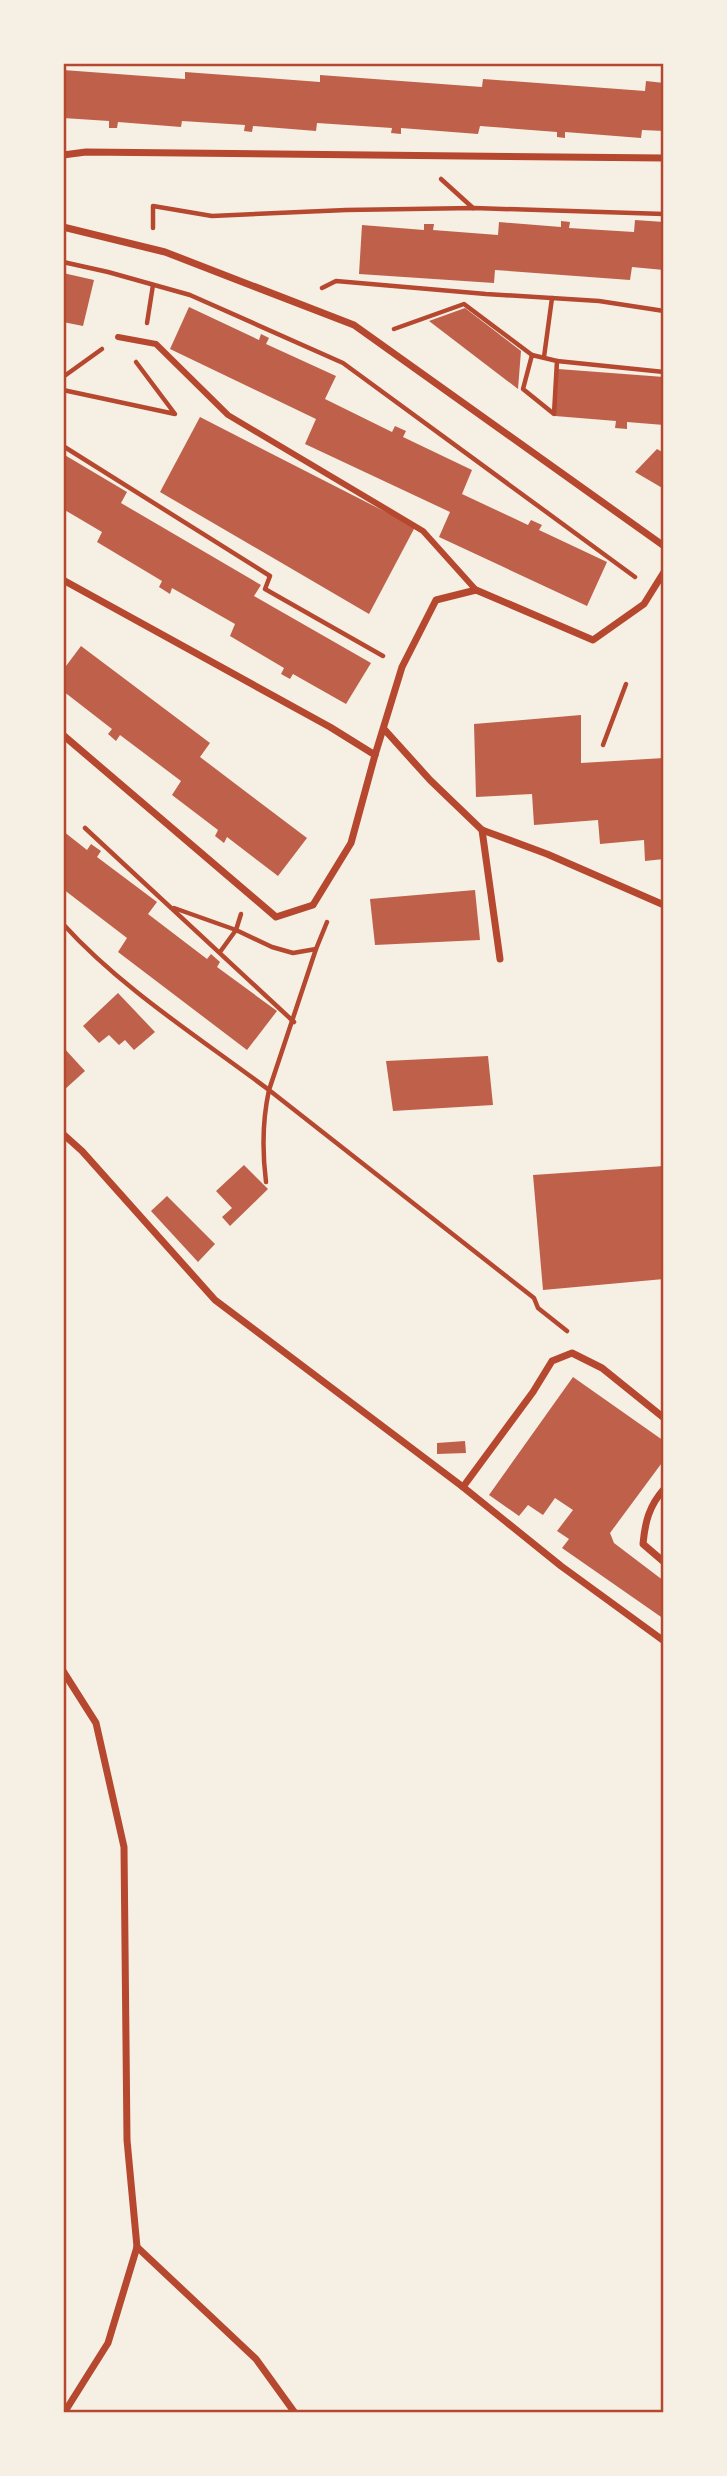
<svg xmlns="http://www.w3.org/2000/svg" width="727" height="2476" viewBox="0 0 727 2476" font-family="Quicksand,sans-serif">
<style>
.building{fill:#bf614a}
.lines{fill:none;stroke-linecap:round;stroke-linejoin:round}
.path{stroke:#b5482f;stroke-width:4.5}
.pedestrian{stroke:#b5482f;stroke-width:6}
.minor{stroke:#b5482f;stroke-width:7}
.neatline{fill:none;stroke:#b5482f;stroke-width:2.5}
</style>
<rect width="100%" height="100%" fill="#f6efe4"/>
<g class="building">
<polygon points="63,70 185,79 185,72 320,82 320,75 482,87 483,79 645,91 646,81 664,83 664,131 642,130 641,138 565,132 565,138 557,137 557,132 480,126 478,134 401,128 401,134 391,133 392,128 317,123 316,131 253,126 252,132 244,131 245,125 182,121 181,127 118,122 117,128 109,128 109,121 63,118"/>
<polygon points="635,220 664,222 664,270 632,267 630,280 495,270 494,283 359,274 362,225 424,230 424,224 434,224 433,230 498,235 499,222 561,227 561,221 570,222 569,228 634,232"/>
<polygon points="63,273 94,280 83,326 63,322"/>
<polygon points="189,307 259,340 261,334 269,338 266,344 336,376 325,399 392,432 395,426 406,431 403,437 472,470 462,494 528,525 531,520 542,525 539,530 607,562 587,606 439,537 450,512 305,444 316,419 170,349"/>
<polygon points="465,308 521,351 518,389 429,321"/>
<polygon points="558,369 664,377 664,425 627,422 627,429 615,428 616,421 555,416"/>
<polygon points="200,417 415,527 369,614 160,492"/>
<polygon points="657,449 664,453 664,489 635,472"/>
<polygon points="63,454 127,492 121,503 261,585 254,596 371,663 346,704 293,674 290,679 281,674 284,668 230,636 235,624 172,588 170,594 159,587 162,581 97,542 102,532 63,509"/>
<polygon points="81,646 210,743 200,757 307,838 278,876 227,837 224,843 215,836 218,830 172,795 181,781 120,735 116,741 108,734 112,729 63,691 63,670"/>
<polygon points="581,715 581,763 664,758 664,859 645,861 644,840 600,844 598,820 534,825 532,794 476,797 474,724"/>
<polygon points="63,831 87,850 91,844 101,851 97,857 157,902 148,914 207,959 211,954 220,962 217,967 277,1011 247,1050 118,952 127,938 63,889"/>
<polygon points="475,890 480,940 375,945 370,899"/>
<polygon points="118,993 155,1032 134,1050 125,1040 119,1045 109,1035 99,1043 83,1026"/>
<polygon points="63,1047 85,1071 63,1091"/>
<polygon points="488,1056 493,1105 393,1111 386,1061"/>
<polygon points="244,1165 268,1189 230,1226 222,1217 232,1208 216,1191"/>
<polygon points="664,1166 664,1279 543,1290 533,1175"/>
<polygon points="167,1196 215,1244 198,1262 151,1211"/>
<polygon points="573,1377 664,1441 664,1460 610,1533 614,1543 664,1581 664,1619 562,1548 569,1539 557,1531 573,1510 555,1498 543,1515 528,1505 519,1516 489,1495"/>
<polygon points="465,1441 466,1453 437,1454 437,1443"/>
</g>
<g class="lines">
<g class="path">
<polyline points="441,179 473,208"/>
<polyline points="153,228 153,206 212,216 346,210 474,208 664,214"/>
<polyline points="63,262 108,272 190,295 343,363 635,577"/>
<polyline points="322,288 336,281 486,294 599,301 664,311"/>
<polyline points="147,323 153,285"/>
<polyline points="394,329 464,304 532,355"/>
<polygon points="532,355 557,361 554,414 523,389"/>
<polyline points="544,357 552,298"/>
<polyline points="557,361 664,372"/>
<polyline points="63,377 102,349"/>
<polyline points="63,390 175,414 136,362"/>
<polyline points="63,446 270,576 265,589 383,656"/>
<polyline points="603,745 626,684"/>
<polyline points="85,828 294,1022"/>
<polyline points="174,908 236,930 272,947 293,953 316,949"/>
<polyline points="327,922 316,949 269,1090 534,1298 538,1308 567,1331"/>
<path d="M63,924C122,989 200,1038 269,1090C262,1122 262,1150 266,1182"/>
<polyline points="220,952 236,930 241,914"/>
</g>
<polyline class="pedestrian" points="118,337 156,344 228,415 423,531 476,590"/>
<g class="minor">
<polyline points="63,155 86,152 664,158"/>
<polyline points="63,227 165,252 354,325 664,546"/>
<polyline points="63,580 330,727 375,755"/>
<polyline points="384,729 430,780 482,830 547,854 664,905"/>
<polyline points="63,735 276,917 313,905 351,843 375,755 402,667 436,600 476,590 593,640 644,604 664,572"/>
<polyline points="482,830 500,959"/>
<polyline points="63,1134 82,1151 215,1300 463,1487 561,1566 664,1641"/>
<polyline points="463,1487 533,1392 552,1361 572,1353 602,1368 664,1418"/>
<path d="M664,1489C649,1506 645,1522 643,1544L664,1562"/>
<polyline points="63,1671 96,1723 124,1847 127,2140 137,2247 108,2343 64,2413"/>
<polyline points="137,2247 256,2359 295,2413"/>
</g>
</g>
<rect width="727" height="2476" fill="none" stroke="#f6efe4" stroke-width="130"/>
<rect x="65" y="65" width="597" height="2346" class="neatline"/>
</svg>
